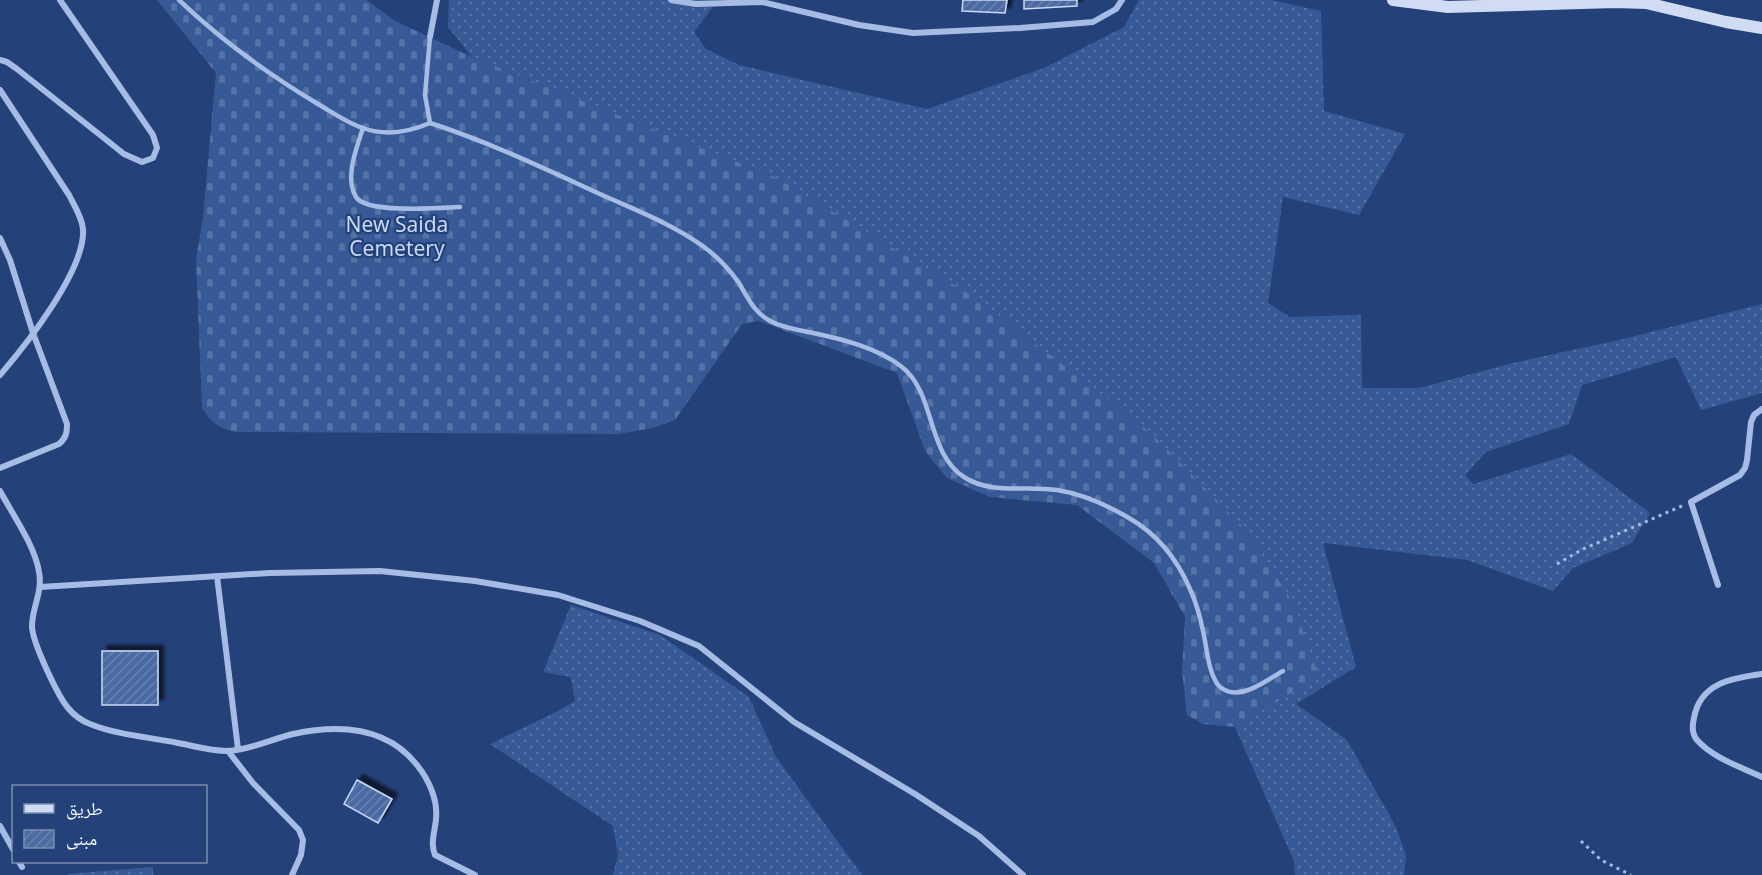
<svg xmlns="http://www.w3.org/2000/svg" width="1762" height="875" viewBox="0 0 1762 875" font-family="'Noto Sans','Noto Naskh Arabic',sans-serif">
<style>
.grass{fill:url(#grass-dots)}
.cemetery{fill:url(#cemetery-stones)}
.building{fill:url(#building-hatch);stroke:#c9d8f4;stroke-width:1.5;filter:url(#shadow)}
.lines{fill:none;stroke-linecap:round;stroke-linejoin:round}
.path{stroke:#a6bce4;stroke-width:3;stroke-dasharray:3 4.5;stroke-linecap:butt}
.lane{stroke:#a6bce4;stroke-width:4.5}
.street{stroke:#a6bce4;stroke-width:6}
.secondary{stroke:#cfdcf4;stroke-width:12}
.labels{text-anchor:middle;stroke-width:4.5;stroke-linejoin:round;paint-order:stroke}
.park-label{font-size:21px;fill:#c9d8f4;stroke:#24417a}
</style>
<defs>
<pattern id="grass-dots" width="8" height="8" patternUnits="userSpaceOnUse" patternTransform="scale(1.5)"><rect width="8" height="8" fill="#375a97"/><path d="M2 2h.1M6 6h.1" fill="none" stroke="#5573a7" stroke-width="1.8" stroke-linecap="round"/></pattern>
<pattern id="cemetery-stones" width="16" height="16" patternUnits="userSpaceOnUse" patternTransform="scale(1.5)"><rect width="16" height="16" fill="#375a97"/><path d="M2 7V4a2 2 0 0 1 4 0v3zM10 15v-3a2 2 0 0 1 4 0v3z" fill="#5573a7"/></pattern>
<pattern id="building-hatch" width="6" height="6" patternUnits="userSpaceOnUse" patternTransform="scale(1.5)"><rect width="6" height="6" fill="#4c6ba3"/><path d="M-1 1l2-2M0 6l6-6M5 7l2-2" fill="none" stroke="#6781b1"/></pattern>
<filter id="shadow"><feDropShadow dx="5.5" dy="-5.5" stdDeviation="1.5" flood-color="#0009"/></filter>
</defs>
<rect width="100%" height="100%" fill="#24417a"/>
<g class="grass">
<polygon points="449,0 718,0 694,32 706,49 739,65 927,109 1044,68 1124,27 1139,0 1271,0 1321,11 1324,111 1405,134 1359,215 1283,197 1268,303 1290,317 1361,315 1362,388 1419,388 1513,363 1619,340 1762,304 1762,393 1701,410 1676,357 1582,385 1569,424 1486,452 1465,475 1473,484 1571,454 1650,513 1632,543 1573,568 1553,591 1467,560 1323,543 1356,667 1296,704 1347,740 1396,827 1406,856 1404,875 1295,875 1294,861 1235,727 1318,675 1292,601 1245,529 1150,432 976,298 775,177 472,57 448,27"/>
<polygon points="571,605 660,635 749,697 776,757 862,875 613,875 618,855 613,826 490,744 556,712 575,701 571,677 543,672"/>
<polygon points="153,867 153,875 67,875 68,874"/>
</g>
<path class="cemetery" d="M157,0H367L395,21L472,57L775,177L976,298L1150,432L1245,529L1292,601L1319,676L1235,727L1203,724L1187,715L1182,671L1185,617L1154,563L1077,505L990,497L947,478L925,451L897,373L759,321L742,324L675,420L653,428L618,434L236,432C219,429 211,422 202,408L196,260L203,217L216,73Z"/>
<g class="building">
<polygon points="963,0 1007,0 1005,13 962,11"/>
<polygon points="1024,0 1077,0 1077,6 1024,9"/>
<rect x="102" y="651" width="56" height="54"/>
<polygon points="357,780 392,799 378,823 344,804"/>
</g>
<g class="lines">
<g class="path">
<polyline points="1557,564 1583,549 1682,506"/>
<polyline points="1581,841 1601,860 1631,875"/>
</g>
<g class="lane">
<path d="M179,0C221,40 268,74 318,104C332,112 347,123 363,128C385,136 409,132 430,123"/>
<path d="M430,37L425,95L430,123C489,142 543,168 600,194C635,210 673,224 704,247C718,257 729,269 739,283C748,298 754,312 770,321C783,328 799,330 813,333C842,339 878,348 902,367C936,394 926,452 964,477C991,495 1026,485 1057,490C1082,494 1107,505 1129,518C1157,534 1177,559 1190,589C1196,602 1200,616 1203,631C1207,647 1207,666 1215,680C1217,685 1222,689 1227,691C1245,698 1268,679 1283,671"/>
<path d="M363,128C357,147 344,178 356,197C366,214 441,208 460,207"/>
</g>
<g class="street">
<polyline points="671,0 696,4 762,2 859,25 913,33 1020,28 1093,22 1116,9 1122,0"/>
<polyline points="430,37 437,0"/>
<polyline points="0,60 7,62 17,69 124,154 142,162 153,158 157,148 153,135 60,0"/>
<path d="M0,90L69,195C74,205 82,217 83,229C86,269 26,345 0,375"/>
<path d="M0,238L10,260L33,333L67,424C67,433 66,438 59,444L0,468"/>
<path d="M0,491C13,515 35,546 39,572C43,591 32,608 32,626C32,642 58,696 68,708C74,715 82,721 90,724C117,735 149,737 178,743C194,746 211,751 227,751C250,750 272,739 293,734C339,724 386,726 417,765C429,780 438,800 436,819C435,831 430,844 435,855L475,875"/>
<polyline points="217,576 238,749"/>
<polyline points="1718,585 1691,502 1740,475 1745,468 1747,460 1751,422 1754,415 1762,409"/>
<polyline points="40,587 270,573 380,571 475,581 558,595 640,621 699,646 794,722 915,794 979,836 1023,875"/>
<path d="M1762,674C1732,678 1700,683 1694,718C1692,726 1692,734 1697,740C1713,758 1741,767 1762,777"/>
<polyline points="228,751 253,783 299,830 303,840 301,855 292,875"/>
<polyline points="0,826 14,851"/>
<polyline points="19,862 22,867"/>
</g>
<polyline class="secondary" points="1393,0 1448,7 1615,2 1646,3 1726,22 1762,28"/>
</g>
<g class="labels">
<g class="park-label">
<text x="397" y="232">New Saida<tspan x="397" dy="24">Cemetery</tspan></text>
</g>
</g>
<rect x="12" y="785" width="195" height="78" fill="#24417a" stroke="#7c8daf" stroke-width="1.5"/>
<rect x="24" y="804" width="30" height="9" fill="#cfdcf4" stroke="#7c8daf" stroke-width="1.5"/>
<text x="66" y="815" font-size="18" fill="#ffffff">طريق</text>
<rect x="24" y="830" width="30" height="18" fill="url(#building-hatch)" stroke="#7c8daf" stroke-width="1.5"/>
<text x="66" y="845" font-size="18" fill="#ffffff">مبنى</text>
</svg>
